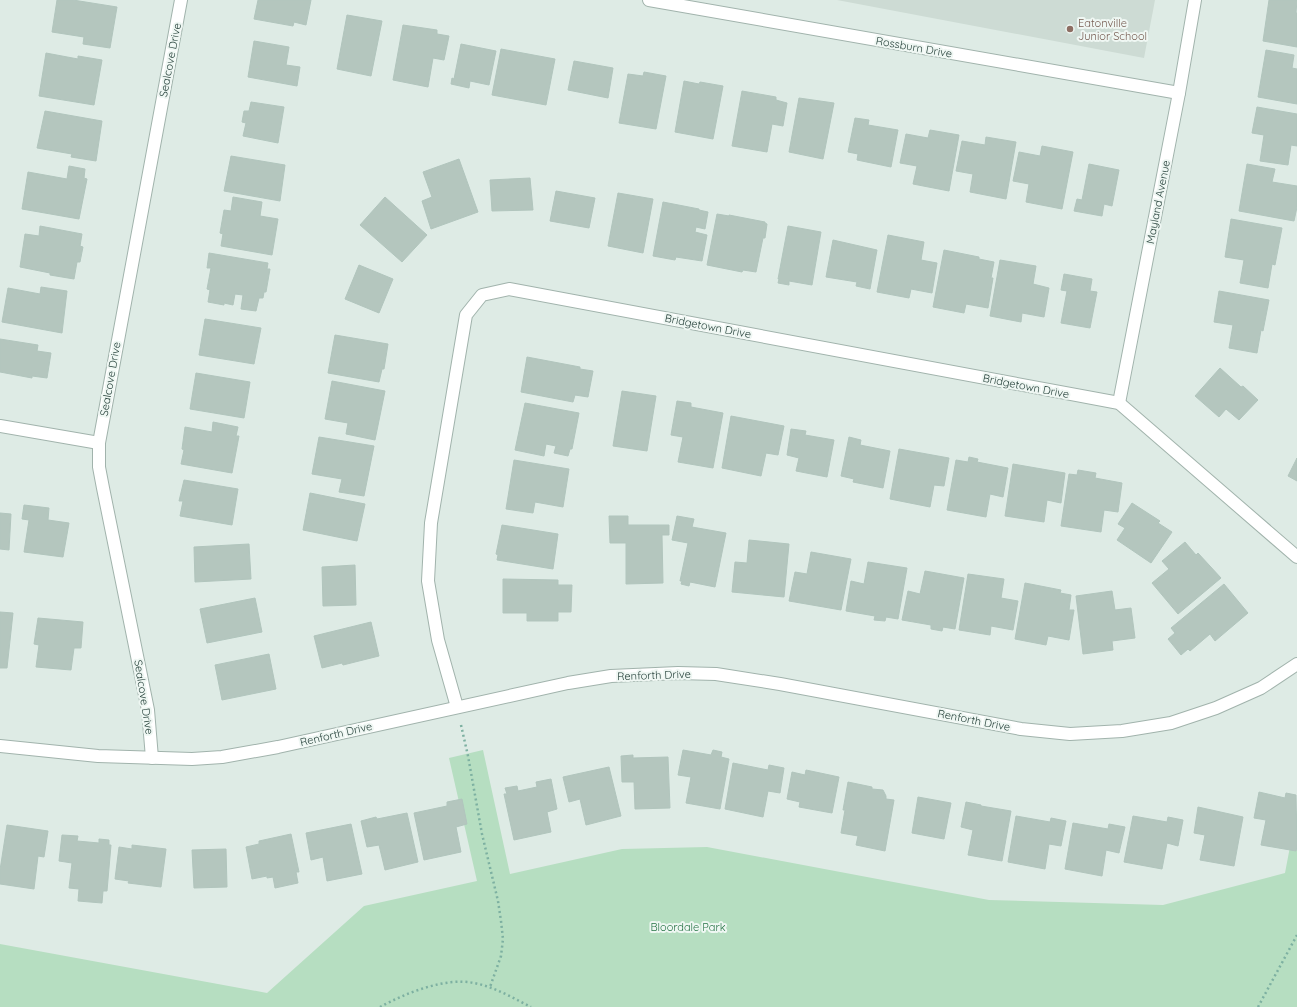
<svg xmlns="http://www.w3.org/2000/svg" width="1297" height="1007" viewBox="0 0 1297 1007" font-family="Quicksand,sans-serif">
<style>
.built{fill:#cddbd4}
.green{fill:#b6dec1}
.building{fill:#b4c6be;stroke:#b1c5bd}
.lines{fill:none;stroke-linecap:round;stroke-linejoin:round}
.minor-casing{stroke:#a1b3ac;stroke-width:14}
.path{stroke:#7db0a1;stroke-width:2.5;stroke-dasharray:2 3;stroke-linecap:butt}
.minor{stroke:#fff;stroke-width:12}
.education-dot{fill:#8d6e63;stroke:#eff7f3;stroke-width:1.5}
.labels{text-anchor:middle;stroke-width:4;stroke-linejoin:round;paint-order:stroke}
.education-label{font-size:11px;fill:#785e54;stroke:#eff7f3;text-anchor:start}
.street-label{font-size:11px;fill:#1f3b34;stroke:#eff7f3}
.park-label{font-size:11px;fill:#277446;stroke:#eff7f3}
</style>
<rect width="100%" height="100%" fill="#deebe5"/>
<polygon class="built" points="837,0 1155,0 1144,58"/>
<polygon class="green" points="483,750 510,874 622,849 707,847 989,900 1163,905 1285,873 1297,810 1297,1007 0,1007 0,944 267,993 364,906 477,881 449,758"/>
<g class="building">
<polygon points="57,0 73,0 117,7 110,48 83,44 84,37 52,32"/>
<polygon points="258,0 311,0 306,25 294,22 293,26 254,19"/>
<polygon points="1269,0 1297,0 1296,13 1297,13 1297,47 1263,41"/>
<polygon points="347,15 382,21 371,76 337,69"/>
<polygon points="403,25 437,30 437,34 449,36 444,60 433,58 428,87 393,80"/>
<polygon points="254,41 289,47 286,65 300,67 297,86 248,77"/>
<polygon points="461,44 496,51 489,85 470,81 469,88 451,84 452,78 454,79"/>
<polygon points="501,49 555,59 546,105 492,95"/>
<polygon points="1266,50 1294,55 1292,68 1297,69 1297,104 1258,97"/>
<polygon points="46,53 78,59 78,56 102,60 94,105 39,96"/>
<polygon points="574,61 613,68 608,98 568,90"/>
<polygon points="644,72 666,76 656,129 619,123 628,74 643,76"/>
<polygon points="684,81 699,84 700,82 723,86 713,139 675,132"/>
<polygon points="742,91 776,97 776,100 787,103 783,126 772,124 767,152 732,146"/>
<polygon points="799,98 834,103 823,159 789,152"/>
<polygon points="251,102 284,107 278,143 243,136 246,123 242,122 244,111 249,111"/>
<polygon points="1257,107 1297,114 1297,146 1291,145 1288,165 1260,161 1264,135 1252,133"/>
<polygon points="45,111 102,121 96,161 71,157 72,154 37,148"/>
<polygon points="855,118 869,120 868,125 898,130 891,167 857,160 858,154 848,152"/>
<polygon points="930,130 959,135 949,191 913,184 917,166 900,163 906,134 928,138"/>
<polygon points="986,137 1016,142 1006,199 970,192 973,174 956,171 962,141 985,145"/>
<polygon points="1042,146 1073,152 1062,209 1026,202 1029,184 1013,181 1019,152 1040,156"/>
<polygon points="231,156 285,165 280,201 224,191"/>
<polygon points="459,159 478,212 431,229 422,201 432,197 423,172"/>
<polygon points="1089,164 1119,170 1112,206 1104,204 1102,216 1074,211 1077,199 1082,200"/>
<polygon points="1247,164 1275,169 1272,182 1297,186 1297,207 1294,221 1239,211"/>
<polygon points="69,166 85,169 84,178 87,179 79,219 22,209 28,172 67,179"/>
<polygon points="530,178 533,210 492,211 490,180"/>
<polygon points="556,191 595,198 589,228 550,221"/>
<polygon points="618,193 653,199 643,253 608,246"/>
<polygon points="233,197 262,202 260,216 278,219 272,255 221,246 223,234 220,233 224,210 231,211"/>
<polygon points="385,197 427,235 402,262 360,225"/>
<polygon points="663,202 699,209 699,210 708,212 705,229 696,227 695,232 707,235 702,261 676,257 675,260 653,256"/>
<polygon points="717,214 729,216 729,215 765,222 765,223 767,224 765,238 763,238 756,272 743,270 742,272 707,265"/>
<polygon points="1231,219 1282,228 1275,265 1272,264 1268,288 1240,283 1244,260 1225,257"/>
<polygon points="40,226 82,234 80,246 83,247 80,262 77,262 74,279 50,275 50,273 20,267 25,234 39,236"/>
<polygon points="788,226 821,232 812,285 789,281 789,285 778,283 779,279 778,279"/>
<polygon points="888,235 924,242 921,260 937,263 932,293 911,289 909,298 877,292"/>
<polygon points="833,240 877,250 870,289 856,286 857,282 826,277"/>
<polygon points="944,250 979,257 979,259 994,262 991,278 993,278 988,308 966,304 964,313 933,307"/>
<polygon points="209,253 268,263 267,269 270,269 266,292 264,292 263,298 259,298 256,311 241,309 243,295 235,294 233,305 224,303 224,305 208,302 210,290 207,289 211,268 207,268"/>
<polygon points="1000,260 1036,266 1033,284 1049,288 1044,317 1022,313 1021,322 990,316"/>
<polygon points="359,265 393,279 379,313 345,299"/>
<polygon points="1064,274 1092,279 1090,291 1097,292 1090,328 1061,323 1067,291 1061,290"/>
<polygon points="41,287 67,291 62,333 2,322 8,288 40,294"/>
<polygon points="1219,291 1269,300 1263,331 1261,330 1257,353 1229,348 1233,325 1214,322"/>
<polygon points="205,319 261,328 254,364 199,355"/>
<polygon points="335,335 388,344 384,369 382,369 379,382 328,373"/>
<polygon points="0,339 38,345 37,351 51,353 47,378 32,376 32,378 0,372"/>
<polygon points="527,357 580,367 580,369 593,371 588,397 575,395 573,402 521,392"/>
<polygon points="1220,368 1241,387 1243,386 1258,400 1239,420 1226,409 1219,417 1195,396"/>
<polygon points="196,373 250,382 244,418 190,409"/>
<polygon points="332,381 385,391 375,440 346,434 348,423 325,419"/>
<polygon points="622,391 656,396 647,451 613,446"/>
<polygon points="677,401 691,403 691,407 723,413 713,468 678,462 683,437 671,435"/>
<polygon points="525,403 579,413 572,449 570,449 568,456 554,453 556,446 546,444 544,456 515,450"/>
<polygon points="731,416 784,426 778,455 766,453 761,476 722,468"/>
<polygon points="213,422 238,427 236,436 239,436 232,473 181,464 184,450 182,449 185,427 212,432"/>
<polygon points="791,429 806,431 805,435 834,440 827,477 796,471 799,458 787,455"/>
<polygon points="319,437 374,446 364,496 339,492 342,479 312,474"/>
<polygon points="849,437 861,440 860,445 890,451 883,488 853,482 854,479 841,476"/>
<polygon points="899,449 949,458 944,486 934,485 930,507 890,499"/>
<polygon points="969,457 978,459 977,462 1008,468 1003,497 990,494 986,517 947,510 956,460 968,462"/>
<polygon points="1297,458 1297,481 1288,476"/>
<polygon points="514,460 569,469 563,507 535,502 533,513 506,509"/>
<polygon points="1013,464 1065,473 1061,503 1047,500 1044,522 1005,516"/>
<polygon points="1078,470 1096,473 1095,478 1122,483 1118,512 1104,510 1101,532 1061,526 1069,474 1077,475"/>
<polygon points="184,480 238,489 232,525 180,516 183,501 179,501"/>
<polygon points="310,493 365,504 357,541 303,530"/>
<polygon points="1132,503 1160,521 1158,523 1172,532 1151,563 1117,540 1125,528 1118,524"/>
<polygon points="24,505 49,508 48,520 69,523 63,557 24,552 29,520 22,519"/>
<polygon points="0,513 11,514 9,550 0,549"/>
<polygon points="609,516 628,516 628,525 669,525 669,535 662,535 663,583 626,584 626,543 610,543"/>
<polygon points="677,516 694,519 692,527 726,533 715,587 690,582 689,586 681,584 682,581 680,581 688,543 672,540"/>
<polygon points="502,525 558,534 553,569 497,560 498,555 496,554"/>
<polygon points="749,540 789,544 784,597 732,592 735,562 747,563"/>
<polygon points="1185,542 1196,555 1198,553 1221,578 1178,614 1152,583 1169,569 1162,561"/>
<polygon points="249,544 251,579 195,582 194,547"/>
<polygon points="811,552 851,559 841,610 789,601 795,572 807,574"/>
<polygon points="868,562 907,568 898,619 886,617 885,621 874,620 875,616 846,611 851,581 864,584"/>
<polygon points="355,565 356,605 323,606 322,567"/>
<polygon points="925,571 964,578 955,629 943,627 942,631 931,629 931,625 902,620 908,591 920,594"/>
<polygon points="968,574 1004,579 1001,598 1018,601 1013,630 991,626 990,635 959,630"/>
<polygon points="503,579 558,580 558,585 572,585 571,612 558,612 558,621 527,621 527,613 503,613"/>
<polygon points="1025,583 1061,590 1060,593 1071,595 1069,610 1074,610 1069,640 1048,636 1046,645 1015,639"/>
<polygon points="1224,584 1248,613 1215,641 1210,634 1190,651 1188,649 1181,655 1168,639 1175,633 1171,628"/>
<polygon points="1112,591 1115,610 1131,608 1135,638 1112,641 1113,650 1083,654 1076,596"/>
<polygon points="255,598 262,632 207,643 200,609"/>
<polygon points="0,612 13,613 7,668 0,668"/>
<polygon points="38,618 83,622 81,648 74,648 71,670 36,667 39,645 34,644"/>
<polygon points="371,622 379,656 343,665 342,663 322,668 314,636"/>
<polygon points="269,654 276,689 222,700 215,665"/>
<polygon points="683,750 711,755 713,750 722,752 721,757 729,759 720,809 686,803 691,777 678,775"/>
<polygon points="633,755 633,758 668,757 670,808 635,809 634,782 622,782 621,756"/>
<polygon points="733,763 768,770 769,765 784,768 780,793 768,791 763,817 725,809"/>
<polygon points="609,767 621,816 586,825 580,799 569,802 563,777"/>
<polygon points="806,770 839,777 832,813 799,807 800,802 787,799 792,772 805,775"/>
<polygon points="551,779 557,809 547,812 551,832 514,840 504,794 507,794 505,788 517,786 518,791 537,787 536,782"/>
<polygon points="848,782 872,787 872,789 883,790 886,796 886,799 894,800 885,851 856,845 858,836 841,833 845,810 843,810"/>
<polygon points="1259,792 1285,798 1286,793 1296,795 1297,846 1296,851 1261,845 1266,820 1254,818"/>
<polygon points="918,797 951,803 944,839 912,833"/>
<polygon points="462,799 467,824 456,827 461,852 424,860 414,813 447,806 447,802"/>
<polygon points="966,802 981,805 981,806 1011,811 1002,861 968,855 973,830 961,827"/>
<polygon points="1198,807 1243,817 1234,866 1200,860 1205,835 1194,833"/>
<polygon points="407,813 418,862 385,870 379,845 367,847 361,821 376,817 377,819"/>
<polygon points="1016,816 1050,822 1051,818 1066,821 1061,846 1049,844 1045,869 1008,862"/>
<polygon points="1133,816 1167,822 1168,817 1183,820 1178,846 1167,843 1162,869 1124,862"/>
<polygon points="1073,823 1108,829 1109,824 1125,827 1119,853 1106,850 1102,876 1065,869"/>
<polygon points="351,824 362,874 327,881 323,857 311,860 306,833"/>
<polygon points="7,825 48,831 44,857 38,856 34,889 0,884 0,870"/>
<polygon points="291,834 299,872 296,872 298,883 275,888 273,877 267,878 267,876 252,879 246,847 259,844 259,841"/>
<polygon points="62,835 78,836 77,841 99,843 99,839 109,840 109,845 111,845 107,891 103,891 102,903 78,901 79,889 69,888 72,863 59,861"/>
<polygon points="132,845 166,849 161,887 128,883 129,881 115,879 119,847 132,849"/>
<polygon points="226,849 227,887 194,888 192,850"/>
</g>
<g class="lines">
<defs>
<g id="minor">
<polyline points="649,0 1179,93"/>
<polyline points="1119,403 1179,93 1195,0"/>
<polyline points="0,426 99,443"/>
<polyline points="457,707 438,640 428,581 431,523 466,315 482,295 509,289 1119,403 1297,557"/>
<polyline points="0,746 98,756 192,759 222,757 278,747 568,683 611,676 678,673 716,674 780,684 1021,729 1070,734 1122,731 1171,723 1216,708 1261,688 1297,664"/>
<polyline points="152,758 148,710 103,488 99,467 99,443 181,0"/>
</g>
</defs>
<use href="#minor" class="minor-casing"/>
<g class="path">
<polyline points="461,725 468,756 482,834 498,901 501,921 503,939 501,956 490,987"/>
<path d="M380,1007C406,993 445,977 474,983C495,987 513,998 531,1007"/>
<polyline points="1258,1007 1297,935"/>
</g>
<use href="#minor" class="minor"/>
</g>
<circle class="education-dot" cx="1070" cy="29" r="4"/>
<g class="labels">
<g class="education-label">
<text x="1078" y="27">Eatonville<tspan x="1078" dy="13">Junior School</tspan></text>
</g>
<g class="street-label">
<text transform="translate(914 47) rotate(10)" y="4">Rossburn Drive</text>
<text transform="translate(170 60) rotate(-79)" y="4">Sealcove Drive</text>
<text transform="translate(1158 202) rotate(-79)" y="4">Mayland Avenue</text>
<text transform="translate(708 326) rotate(11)" y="4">Bridgetown Drive</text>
<text transform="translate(110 379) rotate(-80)" y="4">Sealcove Drive</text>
<text transform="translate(1026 386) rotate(11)" y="4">Bridgetown Drive</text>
<text transform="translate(654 675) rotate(-2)" y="4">Renforth Drive</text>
<text transform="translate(144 697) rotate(81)" y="4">Sealcove Drive</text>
<text transform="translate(974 720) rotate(11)" y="4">Renforth Drive</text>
<text transform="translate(336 734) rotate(-13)" y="4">Renforth Drive</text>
</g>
<g class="park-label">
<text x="688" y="931">Bloordale Park</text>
</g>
</g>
</svg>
